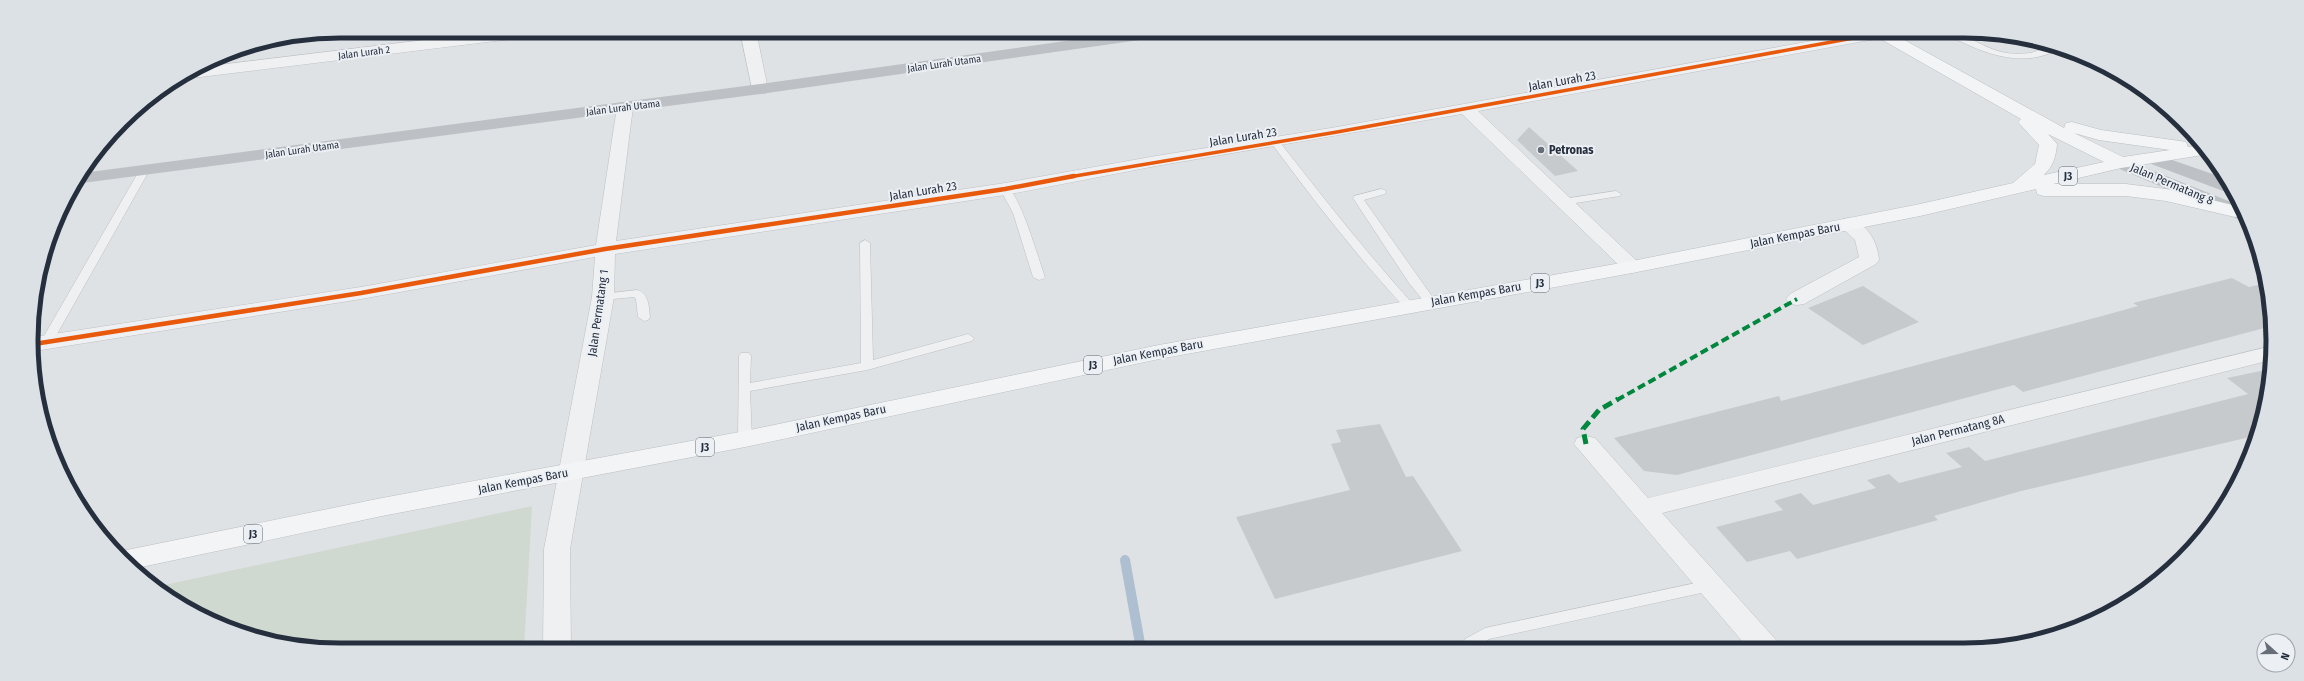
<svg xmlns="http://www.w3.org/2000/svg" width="2304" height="681" viewBox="0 0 2304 681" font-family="'Fira Sans Condensed',sans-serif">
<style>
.green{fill:#d0d9d0}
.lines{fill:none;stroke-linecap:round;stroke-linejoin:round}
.stream{stroke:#adbfd1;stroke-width:10}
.building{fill:#c7cacd}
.lane-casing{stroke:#bdc0c3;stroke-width:1}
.street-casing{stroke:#bdc0c3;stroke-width:1}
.primary-casing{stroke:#bbbfc3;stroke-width:1}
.lane{fill:#eff0f1;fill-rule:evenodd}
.street{fill:#eff0f1;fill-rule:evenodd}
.secondary{fill:#bdc0c4;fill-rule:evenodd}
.primary{fill:#f3f4f5;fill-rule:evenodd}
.quiet-far1{stroke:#00873e;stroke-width:4;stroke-dasharray:8 4;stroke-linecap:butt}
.quiet{stroke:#00873e;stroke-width:5;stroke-dasharray:10 5;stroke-linecap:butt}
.cycleway-far1-casing{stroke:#ecf0f5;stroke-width:5.5}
.cycleway-casing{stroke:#ecf0f5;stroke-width:7}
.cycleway-far1{stroke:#e8590c;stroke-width:3.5}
.cycleway{stroke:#e8590c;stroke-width:4.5}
.poi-dot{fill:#676e78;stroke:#ecf0f5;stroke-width:1.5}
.labels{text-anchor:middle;stroke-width:4;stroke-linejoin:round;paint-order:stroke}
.far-street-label{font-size:10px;fill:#262f3e;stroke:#ecf0f5}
.shield{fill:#ecf0f5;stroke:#616975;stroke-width:1}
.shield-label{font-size:11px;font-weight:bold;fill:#262f3e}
.street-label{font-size:12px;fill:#262f3e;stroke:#ecf0f5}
.poi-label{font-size:12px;font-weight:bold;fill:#262f3e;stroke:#ecf0f5;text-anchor:start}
.rim{fill:none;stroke:#262f3e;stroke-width:5}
</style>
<rect width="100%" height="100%" fill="#dfe2e5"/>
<polygon class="green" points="532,506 524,650 341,650 280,644 186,608 155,587"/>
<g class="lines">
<polyline class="stream" points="1125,560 1141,649"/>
</g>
<g class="building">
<polygon points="1529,127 1578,171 1555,176 1517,140"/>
<polygon points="2232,278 2249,287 2267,283 2272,326 2023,392 2014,385 1677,475 1644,471 1614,438 1779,396 1781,401 2102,316 2138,306 2133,303"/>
<polygon points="1863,286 1919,322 1863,345 1808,308"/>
<polygon points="2270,369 2267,401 2254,436 2021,491 1934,516 1938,520 1797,559 1790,551 1747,562 1716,527 1783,510 1774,501 1801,493 1813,505 1876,488 1867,480 1889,474 1899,483 1962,467 1946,453 1969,447 1985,461 2248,394 2227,378"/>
<polygon points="1380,424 1406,477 1413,476 1462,551 1275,599 1236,517 1350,490 1331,444 1341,442 1336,430"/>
</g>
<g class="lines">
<defs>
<g id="lane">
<path d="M1942,31C1964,31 1983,49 2006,53C2014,54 2022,54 2030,53C2041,51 2049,44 2060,48C2030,67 1993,57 1964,43C1957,40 1947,36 1942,31Z"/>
<path d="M1275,139L1278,140C1322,196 1365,251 1413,304L1415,306L1413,308H1405C1357,256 1314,201 1272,144V140Z"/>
<polygon points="144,168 149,171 52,343 46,347 42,346 40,343 139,171"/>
<path d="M1005,186C1019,189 1039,261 1045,277L1043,279L1039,280L1033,277L1013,213L1000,189Z"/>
<polygon points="1381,189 1385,190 1386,192 1385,194 1364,200 1436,302 1434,304 1426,304 1409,283 1353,198 1354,196"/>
<polygon points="1616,191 1621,194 1620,196 1563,205 1558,202 1563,199"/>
<polygon points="865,240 870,243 873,360 968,334 974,338 972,341 867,370 750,391 752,439 750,442 740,442 738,439 739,356 741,353 749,353 751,356 750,383 861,363 860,243"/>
<path d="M637,290C649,293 649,307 650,317L648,320L644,321L638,317L636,299L634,297L603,300L597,297L603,294Z"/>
<polygon points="1710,580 1715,582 1717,586 1715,590 1489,639 1477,648 1461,648 1465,639 1485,628"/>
</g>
<g id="street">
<polygon points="498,31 544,31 541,34 536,36 192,78 187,77 202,67"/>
<polygon points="740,31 756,31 768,89 766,93 754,93 752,89"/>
<polygon points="1867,31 1887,31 1889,33 1886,36 1881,38 1478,111 1639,263 1642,267 1639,271 1632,273 1625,271 1462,114 1156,166 1005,195 615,254 614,297 570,549 571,650 543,650 544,549 592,297 595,257 361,299 35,351 34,337 361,287 596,245 617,107 619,103 631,103 633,107 616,241 1005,183 1156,156 1337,127"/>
<path d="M1848,218C1867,223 1878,242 1879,260L1876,264L1804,304L1797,305L1790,304L1786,299L1790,294L1859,257L1855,240L1838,224L1841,220Z"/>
<polygon points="2272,346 2271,360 1662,513 1776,640 1780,648 1748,648 1574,444 1577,438 1586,436 1595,438 1648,498"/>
</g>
<path id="primary" d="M1869,31H1888L2064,128L2066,123L2072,122L2101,130L2180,141L2186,142L2188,147L2202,145L2209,154L2121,168L2053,184H2126L2166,189L2241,207L2244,212L2242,215L2235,217L2166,201L2126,196H2044L2037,194L2036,189L1920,216L1632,273L1159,359L745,447L382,516L132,569L117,552L382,498L745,431L1159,345L1632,261L1920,204L2013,183L2035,164L2039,145L2018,122L2021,119L1872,34ZM2074,133L2099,140L2170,150L2123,157ZM2048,134L2104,162L2044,175C2053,166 2056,157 2057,144Z"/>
</defs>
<use href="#lane" class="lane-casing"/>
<use href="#street" class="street-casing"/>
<use href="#primary" class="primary-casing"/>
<use href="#lane" class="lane"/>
<use href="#street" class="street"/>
<g class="secondary">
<polygon points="1136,31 1176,31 1173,34 1168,36 760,94 75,184 82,173 760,84"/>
<polygon points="2152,153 2227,179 2233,192 2223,191 2146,162 2143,158 2146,154"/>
<polygon points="2121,158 2241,206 2248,220 2238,219 2115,167 2112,163 2115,159"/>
</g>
<use href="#primary" class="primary"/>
<polyline class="quiet-far1" points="1617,400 1797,299"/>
<polyline class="quiet" points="1586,444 1583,429 1599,410 1618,399"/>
<defs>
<polyline id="cycleway-far1" points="1069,177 1337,132 1881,33"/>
<polyline id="cycleway" points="34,344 361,293 605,249 1005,189 1074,176"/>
</defs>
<use href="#cycleway-far1" class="cycleway-far1-casing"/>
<use href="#cycleway" class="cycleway-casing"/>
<use href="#cycleway-far1" class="cycleway-far1"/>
<use href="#cycleway" class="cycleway"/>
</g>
<circle class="poi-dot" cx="1541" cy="150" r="4"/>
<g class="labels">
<g class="far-street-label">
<text transform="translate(364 52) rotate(-7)" y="4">Jalan Lurah 2</text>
<text transform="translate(944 63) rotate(-8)" y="4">Jalan Lurah Utama</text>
<text transform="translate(623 107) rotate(-7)" y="4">Jalan Lurah Utama</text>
<text transform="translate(302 149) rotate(-8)" y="4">Jalan Lurah Utama</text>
</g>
<g class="shield">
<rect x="2059" y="167" width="18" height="18" rx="3"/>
<rect x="1531" y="274" width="18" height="18" rx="3"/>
<rect x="1084" y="356" width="18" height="18" rx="3"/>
<rect x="696" y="438" width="18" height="18" rx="3"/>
<rect x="244" y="525" width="18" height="18" rx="3"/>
</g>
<g class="shield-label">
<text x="2068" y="180">J3</text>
<text x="1540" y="287">J3</text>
<text x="1093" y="369">J3</text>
<text x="705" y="451">J3</text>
<text x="253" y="538">J3</text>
</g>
<g class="street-label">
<text transform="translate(1562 81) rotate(-10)" y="4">Jalan Lurah 23</text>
<text transform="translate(1243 137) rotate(-9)" y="4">Jalan Lurah 23</text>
<text transform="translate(2172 184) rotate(23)" y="4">Jalan Permatang 8</text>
<text transform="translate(923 191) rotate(-9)" y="4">Jalan Lurah 23</text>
<text transform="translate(1795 235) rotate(-11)" y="4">Jalan Kempas Baru</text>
<text transform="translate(1476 294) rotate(-10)" y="4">Jalan Kempas Baru</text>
<text transform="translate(598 313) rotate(-82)" y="4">Jalan Permatang 1</text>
<text transform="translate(1158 352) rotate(-11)" y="4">Jalan Kempas Baru</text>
<text transform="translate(841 418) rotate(-12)" y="4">Jalan Kempas Baru</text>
<text transform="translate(1958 430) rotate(-14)" y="4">Jalan Permatang 8A</text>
<text transform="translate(523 481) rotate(-11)" y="4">Jalan Kempas Baru</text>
</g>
<g class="poi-label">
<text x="1549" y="154">Petronas</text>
</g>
</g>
<path d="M0 0H2304V681H0ZM340 38H1964A302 302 0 0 1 2266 340V341A302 302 0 0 1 1964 643H340A302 302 0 0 1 38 341V340A302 302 0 0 1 340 38Z" fill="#dce1e6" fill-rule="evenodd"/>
<path class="rim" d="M340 38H1964A302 302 0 0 1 2266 340V341A302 302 0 0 1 1964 643H340A302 302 0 0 1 38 341V340A302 302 0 0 1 340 38Z"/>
<g transform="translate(2276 653) rotate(111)"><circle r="19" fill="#ecf0f5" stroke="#9da3ac"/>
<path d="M0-3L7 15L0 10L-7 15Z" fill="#676e78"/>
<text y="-6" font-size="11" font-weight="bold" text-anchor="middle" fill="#262f3e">N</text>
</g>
</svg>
